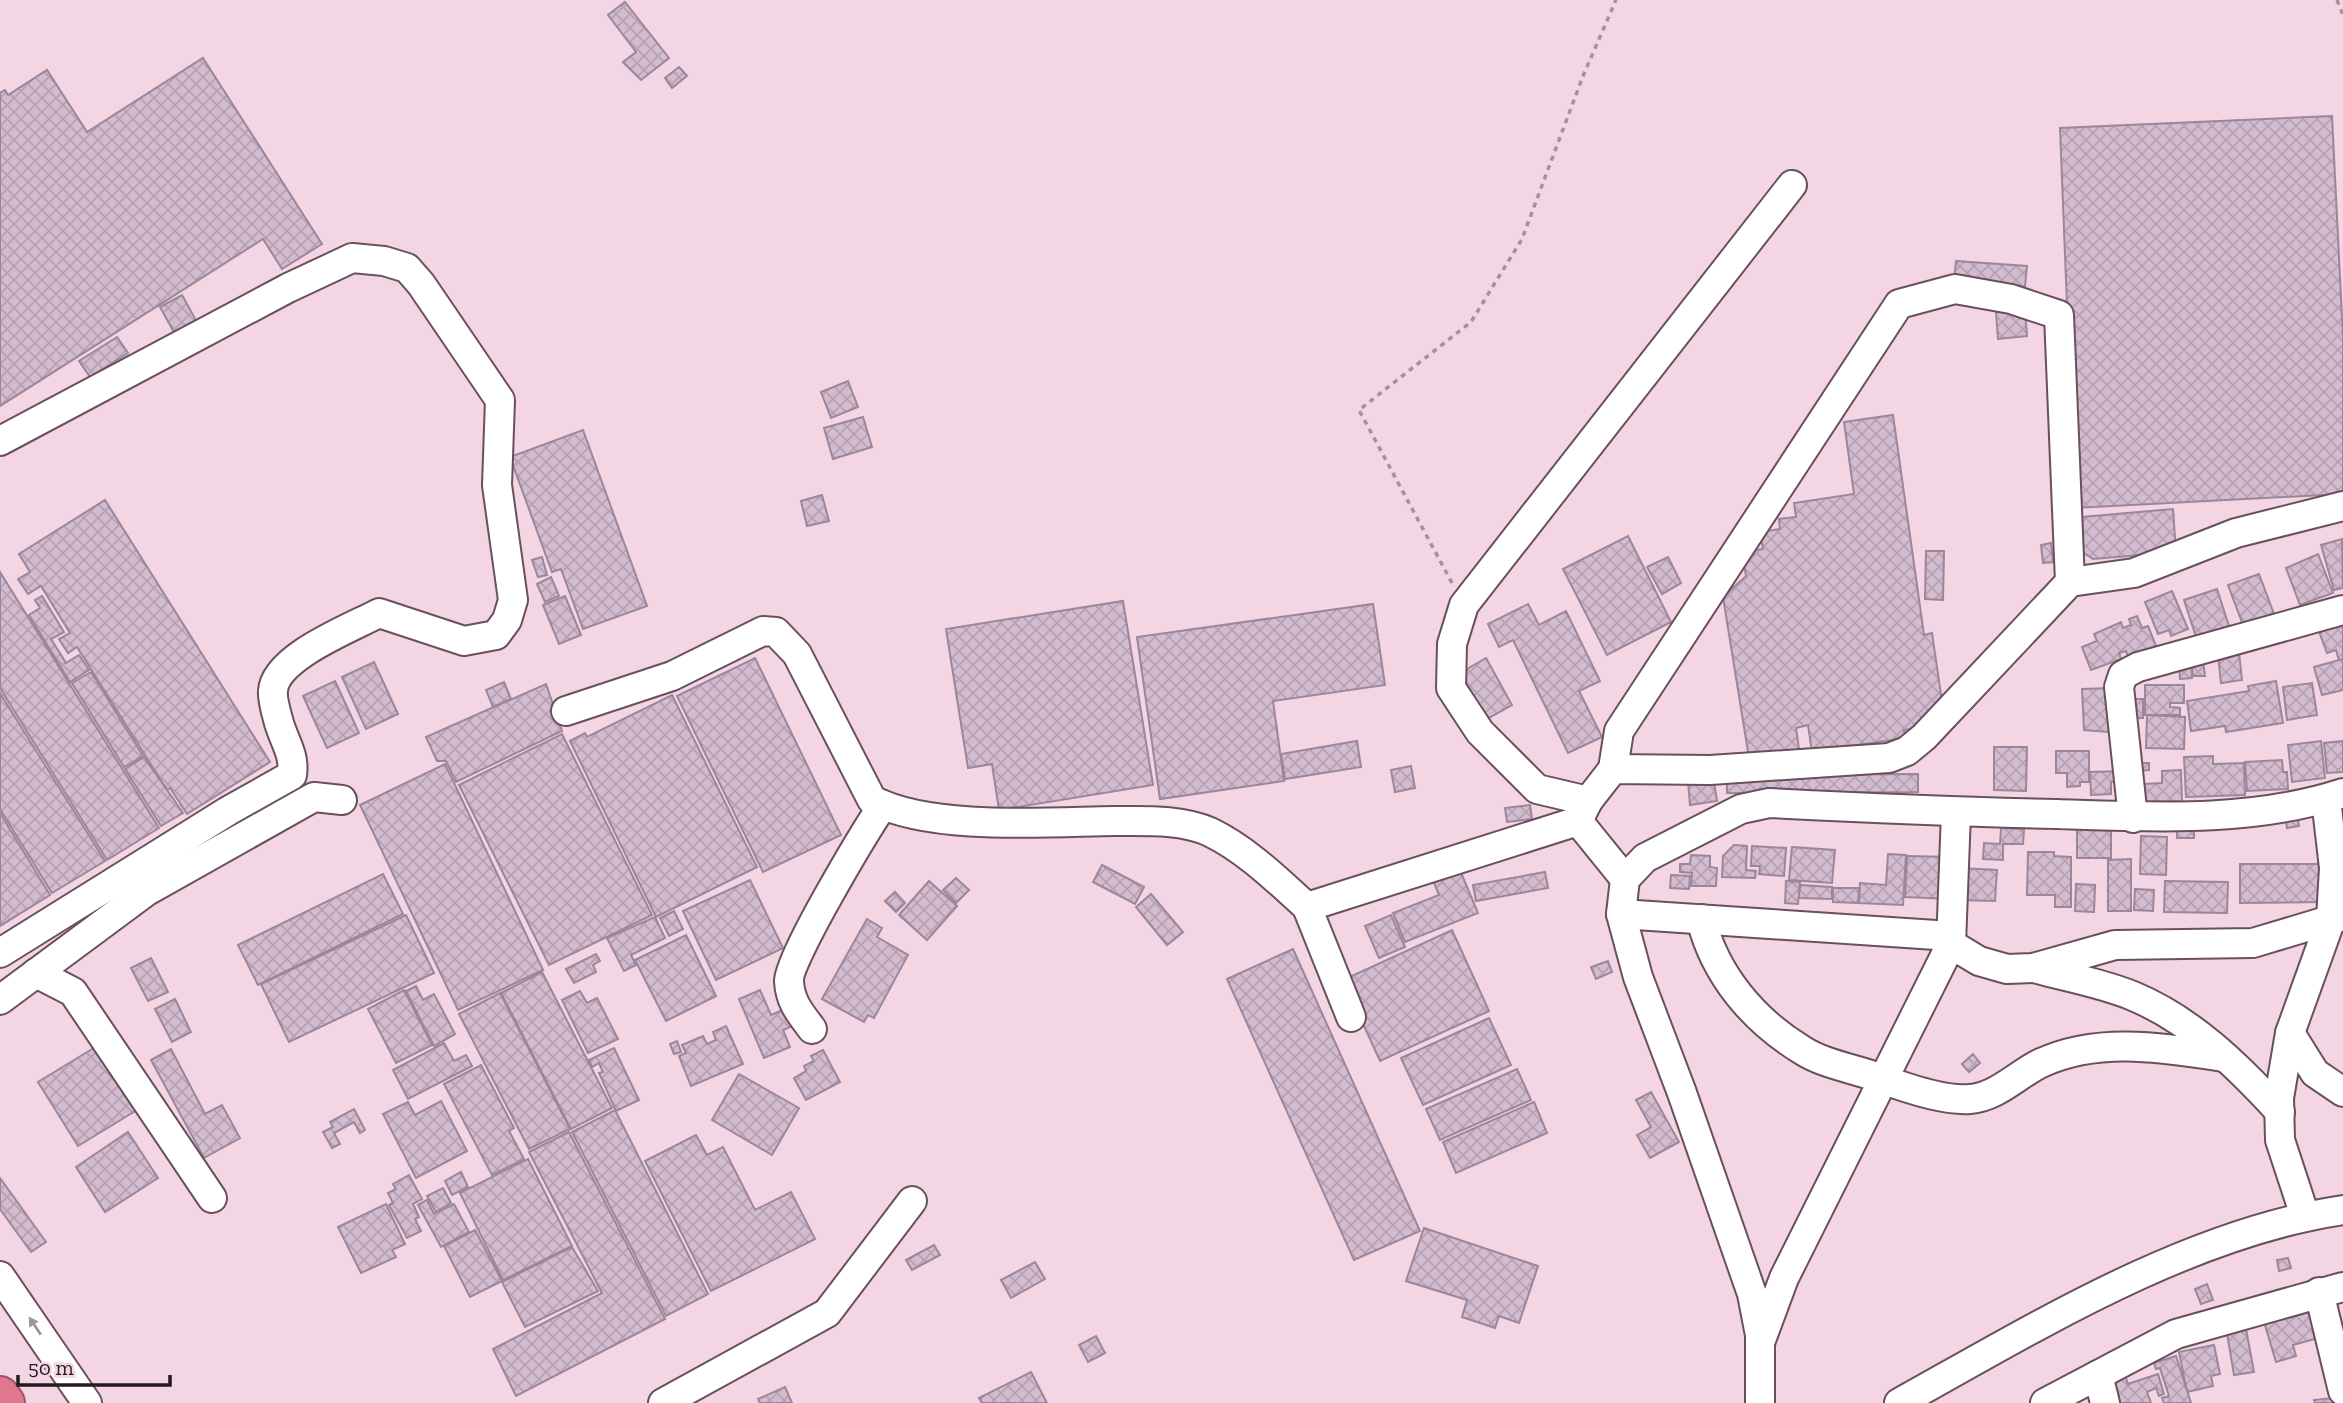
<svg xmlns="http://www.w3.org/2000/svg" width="2343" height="1403" viewBox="0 0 2343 1403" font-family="'Zilla Slab',serif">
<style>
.building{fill:url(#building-cross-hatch);stroke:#9c8699;stroke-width:2}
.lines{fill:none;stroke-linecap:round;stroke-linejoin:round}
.minor-casing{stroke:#69505c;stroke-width:32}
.highway-casing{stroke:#9e5668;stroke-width:42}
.path{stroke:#a7909b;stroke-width:3.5;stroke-dasharray:5 5;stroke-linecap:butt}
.minor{stroke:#fff;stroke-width:28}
.highway{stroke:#e0778f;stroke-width:38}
.oneway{fill:#9c989a}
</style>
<defs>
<pattern id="building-cross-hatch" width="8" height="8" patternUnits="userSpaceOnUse" patternTransform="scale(1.75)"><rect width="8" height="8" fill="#d4bcd0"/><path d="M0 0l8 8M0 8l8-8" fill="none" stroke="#b6a1b2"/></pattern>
</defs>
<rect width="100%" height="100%" fill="#f3d5e3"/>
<g class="building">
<polygon points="625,2 669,58 641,80 623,62 636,52 608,15"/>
<polygon points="203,58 322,244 282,269 263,239 0,406 0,93 5,90 8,95 47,70 87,132"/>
<polygon points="679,67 687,76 672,88 665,78"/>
<polygon points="2332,116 2343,338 2343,494 2075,508 2060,128"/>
<polygon points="1956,261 2027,266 2025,287 1954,281"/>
<polygon points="182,295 198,324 176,336 160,307"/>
<polygon points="2025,309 2027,336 1998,339 1996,312"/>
<polygon points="117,337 128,353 90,377 79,361"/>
<polygon points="848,381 858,407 831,418 821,392"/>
<polygon points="1893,415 1924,635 1932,633 1944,715 1927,726 1904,730 1905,738 1812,752 1808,725 1796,728 1800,756 1750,764 1723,597 1746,576 1742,552 1763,549 1760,532 1780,529 1779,519 1796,517 1794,503 1854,494 1844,422"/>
<polygon points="863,417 872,447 833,459 824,428"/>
<polygon points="583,430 647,606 583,629 561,569 552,572 510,457"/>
<polygon points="822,495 829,521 807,526 801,501"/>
<polygon points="105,500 270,762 187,814 170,788 167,790 77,647 68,653 59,639 70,633 41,586 28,594 18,579 30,572 19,554"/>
<polygon points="2173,509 2176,552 2093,559 2073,546 2071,518"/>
<polygon points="1628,536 1671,622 1607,655 1563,569"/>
<polygon points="2342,539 2343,588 2334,590 2321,545"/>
<polygon points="2051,543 2053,562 2043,563 2041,545"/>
<polygon points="1926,551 1944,551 1943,600 1925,599"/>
<polygon points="2318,554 2333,593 2300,605 2286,568"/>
<polygon points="542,557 547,575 538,577 532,560"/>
<polygon points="1668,557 1681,583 1662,594 1647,567"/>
<polygon points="0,572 159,828 107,860 0,688"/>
<polygon points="2259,574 2274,614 2243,625 2228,585"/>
<polygon points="551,577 559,596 545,602 537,584"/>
<polygon points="2217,589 2229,626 2196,637 2184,600"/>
<polygon points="2172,591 2188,629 2171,636 2169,630 2158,634 2145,602"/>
<polygon points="42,596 64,632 51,639 66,663 79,655 89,670 70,682 29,615 40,608 35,600"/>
<polygon points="565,596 581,635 559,644 543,605"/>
<polygon points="1123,601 1153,785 999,810 992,764 968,768 946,629"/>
<polygon points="1373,604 1385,685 1273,701 1284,781 1160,799 1137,637"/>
<polygon points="1528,604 1539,625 1566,611 1600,681 1579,691 1602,737 1568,753 1513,640 1499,647 1488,624"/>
<polygon points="2137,616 2142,628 2148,626 2156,646 2128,657 2126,651 2119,653 2121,659 2091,670 2082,647 2097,641 2094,634 2121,622 2123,628 2131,625 2129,619"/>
<polygon points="2339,618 2343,629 2343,660 2339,661 2336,650 2327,653 2317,626"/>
<polygon points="2239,653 2242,680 2221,683 2218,655"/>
<polygon points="755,658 841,835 763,872 677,696"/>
<polygon points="1486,658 1512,705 1487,719 1460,673"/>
<polygon points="2343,659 2343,690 2322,695 2314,667"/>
<polygon points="2203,660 2205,676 2193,676 2191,661"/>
<polygon points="374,662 398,714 366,729 342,677"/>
<polygon points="2191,662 2192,678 2180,679 2179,663"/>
<polygon points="91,672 143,756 124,767 72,683"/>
<polygon points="335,681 359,733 327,748 303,696"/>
<polygon points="2276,681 2283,723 2226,732 2225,726 2191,731 2187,701 2249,691 2248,686"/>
<polygon points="504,682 511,699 493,707 486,690"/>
<polygon points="2312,683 2317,715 2287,720 2283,687"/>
<polygon points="546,684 562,731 456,782 446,761 437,761 426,737"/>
<polygon points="2145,685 2184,685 2184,703 2170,703 2170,707 2180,708 2180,715 2145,715"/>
<polygon points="2111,688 2117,727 2108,728 2108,732 2084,730 2082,689"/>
<polygon points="0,693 105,861 52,893 0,809"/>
<polygon points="672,695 757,867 656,917 570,741 585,733 587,737"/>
<rect x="2134" y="699" width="9" height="19"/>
<polygon points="2147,715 2185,717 2184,749 2146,748"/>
<polygon points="562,734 652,915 549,965 459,785"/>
<polygon points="1357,741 1361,767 1285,779 1281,754"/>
<polygon points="2321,741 2325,778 2292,782 2288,745"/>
<polygon points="2343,741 2343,772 2327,773 2324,743"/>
<polygon points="1994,747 2027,747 2026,791 1994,790"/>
<polygon points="2056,751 2089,751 2089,782 2080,782 2080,786 2067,787 2067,773 2056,773"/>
<polygon points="2213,756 2213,764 2244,763 2245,795 2186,797 2184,757"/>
<polygon points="144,757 183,813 161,826 125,769"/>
<polygon points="2282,760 2283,772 2287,772 2288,789 2247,791 2245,762"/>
<polygon points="2138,763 2149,763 2149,770 2138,771"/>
<polygon points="445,764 543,970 458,1010 360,805"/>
<polygon points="1411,766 1415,788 1395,792 1391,770"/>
<polygon points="2181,770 2182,801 2145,802 2145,784 2162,783 2162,771"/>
<polygon points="2125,771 2125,781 2111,782 2111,794 2091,795 2090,772"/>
<polygon points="1918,774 1918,792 1727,793 1727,775"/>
<polygon points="1713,776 1717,801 1690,805 1688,781"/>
<polygon points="1530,805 1532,819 1507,822 1505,808"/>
<polygon points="2296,810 2299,826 2287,828 2284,811"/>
<polygon points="0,813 50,895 0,926"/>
<polygon points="2111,821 2111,858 2077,858 2077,829"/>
<rect x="2177" y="821" width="17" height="17"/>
<polygon points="2001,828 2024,829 2023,844 2003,844 2003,860 1983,859 1984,843 2000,844"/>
<polygon points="2141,836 2167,837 2166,875 2140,874"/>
<polygon points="1734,845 1747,846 1746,870 1756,871 1755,878 1722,877 1723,856"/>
<polygon points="1752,846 1786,848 1784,876 1759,874 1760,866 1751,866"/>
<polygon points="1792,847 1835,850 1832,883 1789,880"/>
<polygon points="2028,852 2054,852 2054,856 2071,857 2071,907 2055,907 2055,895 2027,895"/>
<polygon points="1888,854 1906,855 1903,905 1859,903 1860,883 1886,885"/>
<polygon points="1691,855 1710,856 1710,867 1717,868 1716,886 1691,886 1692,873 1680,872 1680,864 1690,864"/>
<polygon points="1907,856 1952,857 1950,899 1905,897"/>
<polygon points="2131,859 2131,911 2108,911 2108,860"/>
<polygon points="2240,864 2323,864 2324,902 2240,903"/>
<polygon points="1102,865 1144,887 1135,904 1093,882"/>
<polygon points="1459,868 1478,913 1405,942 1393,913 1439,895 1432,878"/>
<polygon points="1960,868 1997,870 1995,901 1958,900"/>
<polygon points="1545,872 1548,888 1476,901 1473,885"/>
<polygon points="383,874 403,914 258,985 238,945"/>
<polygon points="1671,875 1690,876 1689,889 1670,888"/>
<polygon points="956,878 969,890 956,903 943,890"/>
<polygon points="750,880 783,948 716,980 683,911"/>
<polygon points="929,881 957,906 927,940 899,915"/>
<polygon points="1786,881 1800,882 1798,904 1785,903"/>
<polygon points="2165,881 2228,882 2227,913 2164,912"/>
<polygon points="2076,884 2095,885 2094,912 2075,911"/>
<polygon points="1800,885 1832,887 1832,899 1799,898"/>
<polygon points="1833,888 1859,888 1858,903 1833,902"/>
<polygon points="2135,889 2154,890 2153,911 2134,910"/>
<polygon points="895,892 905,903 896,912 885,901"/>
<polygon points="1151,894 1183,932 1167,945 1136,907"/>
<polygon points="674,911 683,929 669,936 660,918"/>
<polygon points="406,915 434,973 289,1042 261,984"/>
<polygon points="1391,915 1405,947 1379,958 1365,926"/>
<polygon points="655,917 665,938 631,955 636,965 624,971 607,938"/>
<polygon points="867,919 882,928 877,937 908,955 874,1018 868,1015 864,1022 822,999"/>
<polygon points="1452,930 1489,1011 1380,1061 1343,980"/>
<polygon points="686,935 716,996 666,1021 635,960"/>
<polygon points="1293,949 1420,1231 1354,1260 1227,979"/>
<polygon points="596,954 600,961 593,965 596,972 574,983 566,969"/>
<polygon points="151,958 168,992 148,1001 131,968"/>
<polygon points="1608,961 1612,972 1596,979 1591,967"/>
<polygon points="542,972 612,1108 571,1129 501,993"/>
<polygon points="416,986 423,1000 434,994 455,1034 434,1046 406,991"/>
<polygon points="404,990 432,1045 396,1063 368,1009"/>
<polygon points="760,990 771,1015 787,1008 795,1025 783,1030 790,1047 764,1058 739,999"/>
<polygon points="580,991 587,1003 597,998 618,1039 588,1053 562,1000"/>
<polygon points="500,993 570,1129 529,1149 459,1014"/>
<polygon points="175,999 191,1032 172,1042 155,1009"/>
<polygon points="1489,1018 1511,1065 1423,1105 1401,1058"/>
<polygon points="726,1026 743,1064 691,1086 679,1056 686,1053 682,1045 703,1036 707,1044 716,1040 713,1032"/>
<polygon points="677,1041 681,1052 674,1054 670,1044"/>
<polygon points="444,1043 454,1061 466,1055 472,1066 408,1099 393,1070"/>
<polygon points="97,1046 137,1110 78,1146 38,1082"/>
<polygon points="614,1048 639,1100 616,1111 599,1073 603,1072 599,1063 592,1067 589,1060"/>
<polygon points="171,1049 205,1114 222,1105 240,1138 204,1158 151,1060"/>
<polygon points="823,1050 840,1082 806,1100 794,1078 806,1071 804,1066 814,1061 811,1056"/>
<polygon points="1973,1054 1980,1063 1969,1072 1962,1064"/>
<polygon points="481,1065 514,1128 509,1131 524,1159 492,1175 444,1084"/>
<polygon points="1517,1069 1531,1100 1440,1140 1426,1109"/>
<polygon points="739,1074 799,1108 772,1155 712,1120"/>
<polygon points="1651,1092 1679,1142 1650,1158 1637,1135 1651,1127 1636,1100"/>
<polygon points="441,1101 467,1151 416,1178 383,1114 408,1102 415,1115"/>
<polygon points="1534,1102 1547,1133 1456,1173 1443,1142"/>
<polygon points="354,1109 365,1130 360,1133 354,1122 334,1133 340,1144 332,1148 323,1132 333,1127 330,1122"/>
<polygon points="615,1110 708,1294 666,1316 572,1132"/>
<polygon points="128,1132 158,1178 105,1212 76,1167"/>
<polygon points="569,1132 665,1319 516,1396 493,1349 602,1293 529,1152"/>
<polygon points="696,1135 707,1155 723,1147 755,1210 791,1192 815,1239 711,1291 645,1161"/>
<polygon points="528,1159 572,1246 503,1280 460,1193"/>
<polygon points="461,1172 468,1187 452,1195 445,1181"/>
<polygon points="409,1175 422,1199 413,1204 419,1217 415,1219 421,1231 407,1238 389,1205 393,1203 388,1193 396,1189 393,1184"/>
<polygon points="0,1178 46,1242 31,1252 0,1209"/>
<polygon points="443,1188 451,1203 436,1212 427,1196"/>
<polygon points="427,1200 434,1214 454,1204 469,1232 441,1247 418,1205"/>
<polygon points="386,1204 405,1244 392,1250 396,1257 361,1273 338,1227"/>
<polygon points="1424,1228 1538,1266 1519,1323 1499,1316 1495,1328 1462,1317 1467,1300 1406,1281"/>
<polygon points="475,1230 502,1281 470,1297 444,1246"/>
<polygon points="934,1245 940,1255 912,1270 906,1260"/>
<polygon points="572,1247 598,1291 525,1327 502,1282"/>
<polygon points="2288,1258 2291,1268 2279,1271 2277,1260"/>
<polygon points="1035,1262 1045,1279 1011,1298 1001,1280"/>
<polygon points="2207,1284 2213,1300 2201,1304 2195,1289"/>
<polygon points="2307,1302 2318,1338 2293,1345 2296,1356 2276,1362 2262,1315"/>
<polygon points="2246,1329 2254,1372 2234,1375 2227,1333"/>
<polygon points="1096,1336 1105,1353 1088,1362 1079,1345"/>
<polygon points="2214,1345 2220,1374 2211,1376 2213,1386 2187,1392 2179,1352"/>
<polygon points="2176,1356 2191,1403 2164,1403 2162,1398 2169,1396 2160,1368 2156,1369 2154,1363"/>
<polygon points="1031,1372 1047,1403 982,1403 979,1398"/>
<polygon points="2158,1374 2164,1394 2159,1396 2156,1388 2147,1392 2151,1403 2120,1403 2112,1379 2125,1375 2128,1384"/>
<polygon points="785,1387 792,1403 760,1403 758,1399"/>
<polygon points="2332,1398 2333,1403 2315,1403 2314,1400"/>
</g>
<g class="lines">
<defs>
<g id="minor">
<path d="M0,441L288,288L352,258L384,261L407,268L421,284L500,400L497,485L513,600L507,620L496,635L464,641L379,613C351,628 275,657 273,691C272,700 277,715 279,723C285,743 295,755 292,775L228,811L0,953"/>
<path d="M566,711L672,676L763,631L776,632L797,654L872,800C932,831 1046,822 1115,821C1144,821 1182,819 1210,832C1247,850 1277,880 1307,907L1578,821L1625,879"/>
<polyline points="1613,769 1619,731 1899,304 1955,289 2011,299 2059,315 2070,582"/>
<polyline points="1588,801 1537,789 1480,732 1451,688 1452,644 1464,605 1792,185"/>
<polyline points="2133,818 2119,687 2123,675 2138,667 2343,610"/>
<polyline points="1578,821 1588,801 1613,769 1710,770 1889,758 1907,751 1924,737 2070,582 2134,573 2236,533 2343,506"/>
<polyline points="1307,907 1351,1017"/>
<polyline points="1621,914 1936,935 1979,961 2007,969 2033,968 2115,945 2253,943 2343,916"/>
<path d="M1701,919C1715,975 1753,1020 1802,1050C1825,1065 1857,1069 1882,1079C1906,1088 1945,1101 1970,1099C1997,1097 2018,1074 2041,1063C2099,1036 2164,1048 2224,1057"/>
<path d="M2034,968C2066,977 2102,983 2133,996C2191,1020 2238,1066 2280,1112"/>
<polyline points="36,973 73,992 212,1198"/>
<polyline points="0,1000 147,891 314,797 342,800"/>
<path d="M812,1029C800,1013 790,1002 789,981C788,959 866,830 883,805"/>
<polyline points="2290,1033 2315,1073 2343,1092"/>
<polyline points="2305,1216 2280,1140 2279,1098 2290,1033 2331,919 2334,868 2326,799"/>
<polyline points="0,1276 87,1403"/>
<polyline points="2319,1292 2343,1391"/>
<polyline points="1761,1340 1784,1278 1951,944 1956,813"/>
<polyline points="2098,1375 2105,1403"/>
<polyline points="663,1403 827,1313 912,1201"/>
<path d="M1760,1403V1335L1752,1294L1682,1093L1638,977L1621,914L1625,879L1645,858L1741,809L1769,803C1865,808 1961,812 2057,814C2152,817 2251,823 2343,793"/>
<path d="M1899,1403C2034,1328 2188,1233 2343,1210"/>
<polyline points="2045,1403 2176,1334 2343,1287"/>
</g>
<polyline id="highway" points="0,1396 5,1403"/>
</defs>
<use href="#minor" class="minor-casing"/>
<use href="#highway" class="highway-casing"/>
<g class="path">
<polyline points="2337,0 2343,15"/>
<polyline points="1452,583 1359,410 1471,322 1522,239 1583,76 1616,0"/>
</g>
<use href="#minor" class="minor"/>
<use href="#highway" class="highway"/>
</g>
<defs><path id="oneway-solid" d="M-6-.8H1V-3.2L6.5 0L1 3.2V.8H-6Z" transform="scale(1.75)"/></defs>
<use class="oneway" href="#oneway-solid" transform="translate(35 1326) rotate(-124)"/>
<path d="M18 1375v10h152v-10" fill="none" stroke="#241a1f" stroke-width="3.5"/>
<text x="28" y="1375" font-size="21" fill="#241a1f" stroke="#f3d5e3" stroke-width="5" paint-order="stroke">50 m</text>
</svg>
